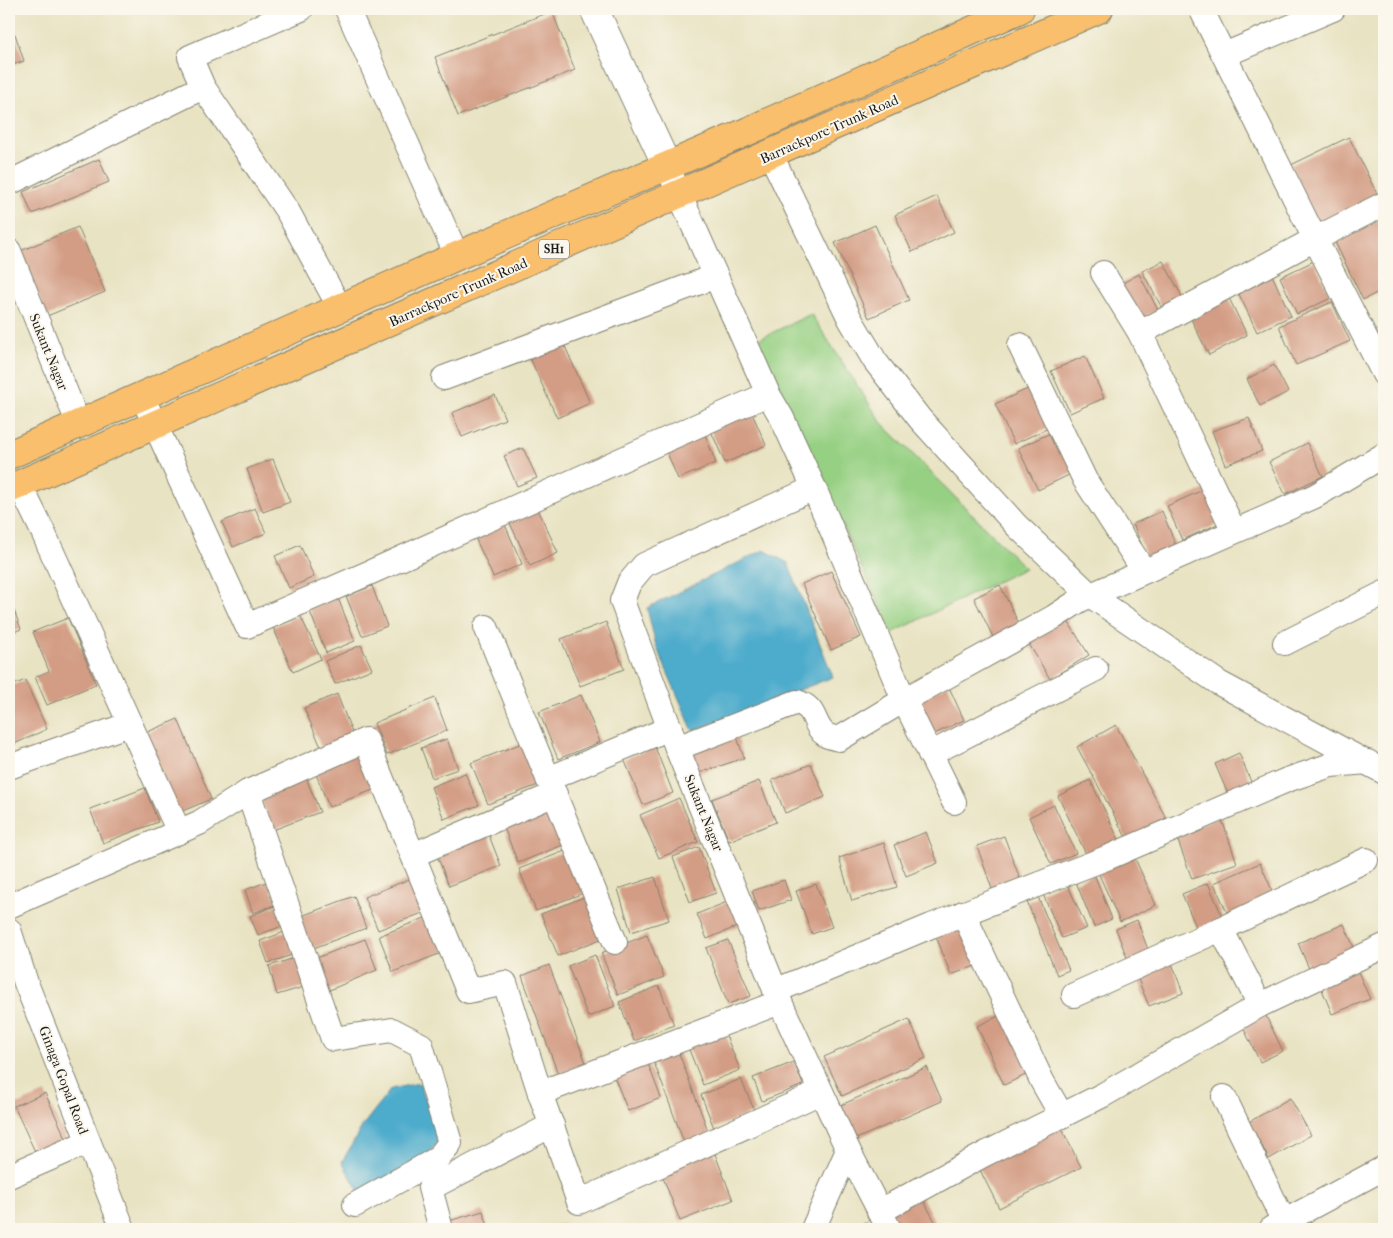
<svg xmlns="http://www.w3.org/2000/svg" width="1393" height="1238" viewBox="0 0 1393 1238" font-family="'IM FELL French Canon',serif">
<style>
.green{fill:#96d083;stroke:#597650}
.water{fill:#4daccc;stroke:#346474}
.building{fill:#d39c84}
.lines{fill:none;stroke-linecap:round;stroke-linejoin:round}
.minor-casing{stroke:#82806f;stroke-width:26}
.tertiary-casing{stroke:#82806f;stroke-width:30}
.primary-casing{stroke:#82806f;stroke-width:30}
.minor{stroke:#fff;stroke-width:24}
.tertiary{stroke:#fff;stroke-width:28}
.primary{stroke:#f9bf6c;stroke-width:28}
.labels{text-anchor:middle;stroke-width:4;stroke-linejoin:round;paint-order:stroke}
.shield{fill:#fbf7ec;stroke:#5f5e5a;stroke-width:1}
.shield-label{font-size:12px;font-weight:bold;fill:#1c1c1c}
.street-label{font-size:14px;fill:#1c1c1c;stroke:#fbf7ec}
</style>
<rect width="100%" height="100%" fill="#fbf7ec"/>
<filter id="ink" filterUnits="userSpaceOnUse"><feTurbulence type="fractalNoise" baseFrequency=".02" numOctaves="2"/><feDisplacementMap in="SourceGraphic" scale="10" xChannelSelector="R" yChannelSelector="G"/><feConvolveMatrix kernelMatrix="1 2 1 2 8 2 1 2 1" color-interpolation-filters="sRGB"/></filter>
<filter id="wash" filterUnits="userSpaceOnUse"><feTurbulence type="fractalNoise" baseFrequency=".0096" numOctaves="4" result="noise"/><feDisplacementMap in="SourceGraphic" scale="20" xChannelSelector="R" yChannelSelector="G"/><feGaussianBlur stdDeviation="1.12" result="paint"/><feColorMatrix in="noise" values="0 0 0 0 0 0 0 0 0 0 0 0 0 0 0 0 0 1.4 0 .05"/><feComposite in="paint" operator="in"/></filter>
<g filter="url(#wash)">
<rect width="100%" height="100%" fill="#e8e3c2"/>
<polygon class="green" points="811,314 881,422 1025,568 892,633 757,340"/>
<g class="water">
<polygon points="764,550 788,563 833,677 693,731 656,646 647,608"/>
<polygon points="419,1083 442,1138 427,1155 360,1193 342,1162 363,1125 391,1089"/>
</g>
<g id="blocks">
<g class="building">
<polygon points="552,11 575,70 458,116 435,57"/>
<polygon points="15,34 24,61 9,66 9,36"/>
<polygon points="1349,137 1379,198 1321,227 1291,165"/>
<polygon points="99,159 109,182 32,214 23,192"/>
<polygon points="937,196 954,232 912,252 895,215"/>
<polygon points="1384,218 1384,289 1363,300 1335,242"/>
<polygon points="875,225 909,300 869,318 835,243"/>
<polygon points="78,227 105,292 47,316 20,251"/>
<polygon points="1163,261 1184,300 1163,310 1142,271"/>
<polygon points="1314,261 1331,298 1297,314 1280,277"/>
<polygon points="1271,273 1291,316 1257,332 1237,290"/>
<polygon points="1139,274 1158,310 1139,319 1121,284"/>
<polygon points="1228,296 1247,335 1209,355 1189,315"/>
<polygon points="1332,302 1350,341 1296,365 1279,326"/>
<polygon points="564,344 590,403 557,418 530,358"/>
<polygon points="1085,356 1104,398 1070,413 1051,371"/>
<polygon points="1274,365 1288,392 1260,406 1247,379"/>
<polygon points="1034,386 1053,426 1014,444 995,404"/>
<polygon points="495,395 505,419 462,437 452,413"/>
<polygon points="751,411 766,445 725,463 710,429"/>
<polygon points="1249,418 1262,451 1225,465 1212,431"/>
<polygon points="1055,431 1075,472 1038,490 1018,448"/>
<polygon points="704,432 716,463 678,479 665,448"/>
<polygon points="1307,443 1323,476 1285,494 1269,462"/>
<polygon points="523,448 537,478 517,486 504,456"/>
<polygon points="273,459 290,502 263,512 247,469"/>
<polygon points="1205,489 1220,523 1182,540 1167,506"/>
<polygon points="537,507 558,553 530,566 508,519"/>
<polygon points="255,508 266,533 233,547 222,522"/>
<polygon points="1162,511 1176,546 1147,558 1133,524"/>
<polygon points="503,520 522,564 493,577 473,533"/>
<polygon points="300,545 314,577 289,588 275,556"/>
<polygon points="831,571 861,637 831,650 802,584"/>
<polygon points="1000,585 1020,626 994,639 974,598"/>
<polygon points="372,586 387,626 362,636 346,596"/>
<polygon points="9,597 21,629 9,634"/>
<polygon points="338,598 355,641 326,653 309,609"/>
<polygon points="300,615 321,659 293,672 273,627"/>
<polygon points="1064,615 1089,655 1050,679 1026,639"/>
<polygon points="68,618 96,684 47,705 35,677 49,671 33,632"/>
<polygon points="606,622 624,669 580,686 561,639"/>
<polygon points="361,645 372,669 335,684 325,661"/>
<polygon points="25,680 47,729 10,746 9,742 9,687"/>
<polygon points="948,685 964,720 928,737 911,702"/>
<polygon points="337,694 353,735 321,747 304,708"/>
<polygon points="581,695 600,742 558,759 539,712"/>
<polygon points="435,698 447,730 387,755 374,723"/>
<polygon points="178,719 211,799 178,813 145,733"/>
<polygon points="1116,725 1166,818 1127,839 1077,747"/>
<polygon points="735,731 744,758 696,774 687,747"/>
<polygon points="447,739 458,769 432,778 421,748"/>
<polygon points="525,742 541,784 488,804 471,763"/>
<polygon points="655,747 673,793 643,805 624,759"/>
<polygon points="358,752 373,790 329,807 314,769"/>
<polygon points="1239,753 1252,784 1228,794 1215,764"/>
<polygon points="811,764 825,797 785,813 772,780"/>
<polygon points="304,773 320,812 273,830 258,791"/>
<polygon points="465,773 479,805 444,819 431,787"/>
<polygon points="1090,780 1120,842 1088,858 1058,796"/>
<polygon points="759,781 776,822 729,841 712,799"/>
<polygon points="145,788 158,822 103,843 90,809"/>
<polygon points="679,798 698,842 659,858 640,815"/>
<polygon points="551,801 568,843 518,863 501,820"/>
<polygon points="1054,805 1076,853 1051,864 1029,817"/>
<polygon points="1221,817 1237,863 1192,879 1175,833"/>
<polygon points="926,832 938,863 906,876 894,845"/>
<polygon points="488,833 501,866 449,886 436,853"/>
<polygon points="1004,836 1020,879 992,889 977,846"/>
<polygon points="884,843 897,887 852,901 839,858"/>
<polygon points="699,847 716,893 690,902 673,857"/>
<polygon points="570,849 586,892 536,911 519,869"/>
<polygon points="1133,854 1156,905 1120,922 1097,870"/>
<polygon points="1260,863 1275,897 1229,917 1214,883"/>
<polygon points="1094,874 1112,919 1094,927 1076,882"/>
<polygon points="415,877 428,911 378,930 364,897"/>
<polygon points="655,877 669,920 631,932 618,889"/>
<polygon points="784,880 791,900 759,911 752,891"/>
<polygon points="269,881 277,904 253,913 245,890"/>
<polygon points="1066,881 1087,928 1062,938 1042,892"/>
<polygon points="1208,883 1223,918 1197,929 1182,894"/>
<polygon points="816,884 832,927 812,934 796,891"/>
<polygon points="592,894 608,936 558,956 541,914"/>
<polygon points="354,896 366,928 311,949 299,917"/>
<polygon points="1038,897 1069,970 1057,975 1027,902"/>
<polygon points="732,900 741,925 707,939 697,914"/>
<polygon points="277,905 285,925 258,935 250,916"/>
<polygon points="430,916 444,952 393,972 379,936"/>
<polygon points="1137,920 1150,955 1129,963 1116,929"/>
<polygon points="1344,924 1356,952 1310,971 1298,943"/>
<polygon points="962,925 978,965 951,975 936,936"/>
<polygon points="287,931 295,954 268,963 260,941"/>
<polygon points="647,935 664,977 618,995 601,953"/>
<polygon points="365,939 377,970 327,991 314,959"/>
<polygon points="728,940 751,996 728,1004 706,948"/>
<polygon points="595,955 615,1006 588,1017 568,966"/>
<polygon points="298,957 307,986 277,995 269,966"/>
<polygon points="1170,958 1183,993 1149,1006 1135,972"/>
<polygon points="549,965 586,1063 558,1074 522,976"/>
<polygon points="1356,967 1370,999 1332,1014 1319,982"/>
<polygon points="659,986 674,1025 634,1041 619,1002"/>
<polygon points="1005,1013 1032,1072 1004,1085 977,1026"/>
<polygon points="1265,1014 1283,1051 1260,1062 1242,1025"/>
<polygon points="909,1019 926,1058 842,1096 824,1057"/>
<polygon points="723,1028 740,1070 703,1085 686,1042"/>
<polygon points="677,1048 710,1136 685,1145 652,1057"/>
<polygon points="647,1061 661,1098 628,1111 613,1074"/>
<polygon points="794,1062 803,1085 762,1101 753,1078"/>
<polygon points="927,1067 942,1101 856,1139 841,1105"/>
<polygon points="741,1079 755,1112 714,1128 701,1095"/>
<polygon points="45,1093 68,1143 37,1156 14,1106"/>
<polygon points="1290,1098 1311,1135 1269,1159 1249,1122"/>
<polygon points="1061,1127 1081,1167 999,1208 979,1168"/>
<polygon points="713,1149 733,1200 680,1221 660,1170"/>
<polygon points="920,1194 939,1229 900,1229 890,1210"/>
<polygon points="483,1211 489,1229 443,1229 442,1223"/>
<polygon points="873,1218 880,1229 853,1229"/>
<polygon points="563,1223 566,1229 546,1229"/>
</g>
</g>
</g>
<g filter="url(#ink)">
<use href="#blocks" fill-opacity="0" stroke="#82806f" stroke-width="1"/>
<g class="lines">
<defs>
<g id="minor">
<polyline points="301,9 190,57 203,87 288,212 340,308"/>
<polyline points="347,9 457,256"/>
<polyline points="1201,9 1315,239 1384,374"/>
<polyline points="1224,55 1333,9"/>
<polyline points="771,155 850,319 875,361 920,419 1017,526 1090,595 1219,683 1384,772"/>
<polyline points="667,166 768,394 782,418 814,488 904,700 954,802"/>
<polyline points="9,183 203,87"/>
<polyline points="9,251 79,425"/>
<polyline points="1103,273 1140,333 1234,531"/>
<polyline points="1140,333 1315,239 1384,204"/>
<polyline points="1020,345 1085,480 1144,571"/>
<polyline points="444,378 716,276"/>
<polyline points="142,396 247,626 371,572 768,394"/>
<polyline points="20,485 43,532 179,832"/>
<polyline points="814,488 644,565 629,583 622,601 677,748 780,1002 848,1150 889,1229"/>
<polyline points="486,627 615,942"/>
<polyline points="1285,643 1384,593"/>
<path d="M677,748L797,702C818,708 812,726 826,735C830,737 835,738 839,739L904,700L1054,617L1080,600L1315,496L1384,455"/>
<polyline points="930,754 1096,669"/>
<polyline points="9,767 130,724"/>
<polyline points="548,779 670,728"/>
<polyline points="248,792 333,1039 392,1030 421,1045 450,1143 437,1159 355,1205"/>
<polyline points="413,855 555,794"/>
<polyline points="9,906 199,823 248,792 366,740 468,991 505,983 540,1093 579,1202 821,1092"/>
<polyline points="963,913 1042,1081 1062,1116"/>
<polyline points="1221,929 1260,1005"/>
<polyline points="9,930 26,983 123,1229"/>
<polyline points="775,991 931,926 1109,857 1287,780 1331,765 1368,762"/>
<polyline points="1074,995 1221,929 1366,860"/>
<polyline points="540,1093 780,1002"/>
<polyline points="1224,1097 1284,1222"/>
<polyline points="9,1176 88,1142"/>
<polyline points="879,1212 983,1155 1103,1095 1260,1005 1384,946"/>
<polyline points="1272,1228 1384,1168"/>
<polyline points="441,1229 430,1188 552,1125"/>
<polyline points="813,1229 848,1150"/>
</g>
<polyline id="tertiary" points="594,9 667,166"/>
<g id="primary">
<polyline points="9,455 457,256 735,137 1020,9"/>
<polyline points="9,489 1099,9"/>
</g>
</defs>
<use href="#minor" class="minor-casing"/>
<use href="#tertiary" class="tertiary-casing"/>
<use href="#primary" class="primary-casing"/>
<use href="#minor" class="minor"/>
<use href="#tertiary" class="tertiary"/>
<use href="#primary" class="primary"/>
</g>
</g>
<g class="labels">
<rect class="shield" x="539" y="239.5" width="30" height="19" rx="4"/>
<g class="shield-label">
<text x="554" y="253">SH1</text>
</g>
<g class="street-label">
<text transform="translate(829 129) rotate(-24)" y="5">Barrackpore Trunk Road</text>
<text transform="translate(458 292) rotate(-24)" y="5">Barrackpore Trunk Road</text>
<text transform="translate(49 352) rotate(68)" y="5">Sukant Nagar</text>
<text transform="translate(704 813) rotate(68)" y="5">Sukant Nagar</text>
<text transform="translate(64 1080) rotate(69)" y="5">Ginaga Gopal Road</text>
</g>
</g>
<rect width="1393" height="1238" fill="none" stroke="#fbf7ec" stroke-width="30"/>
</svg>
